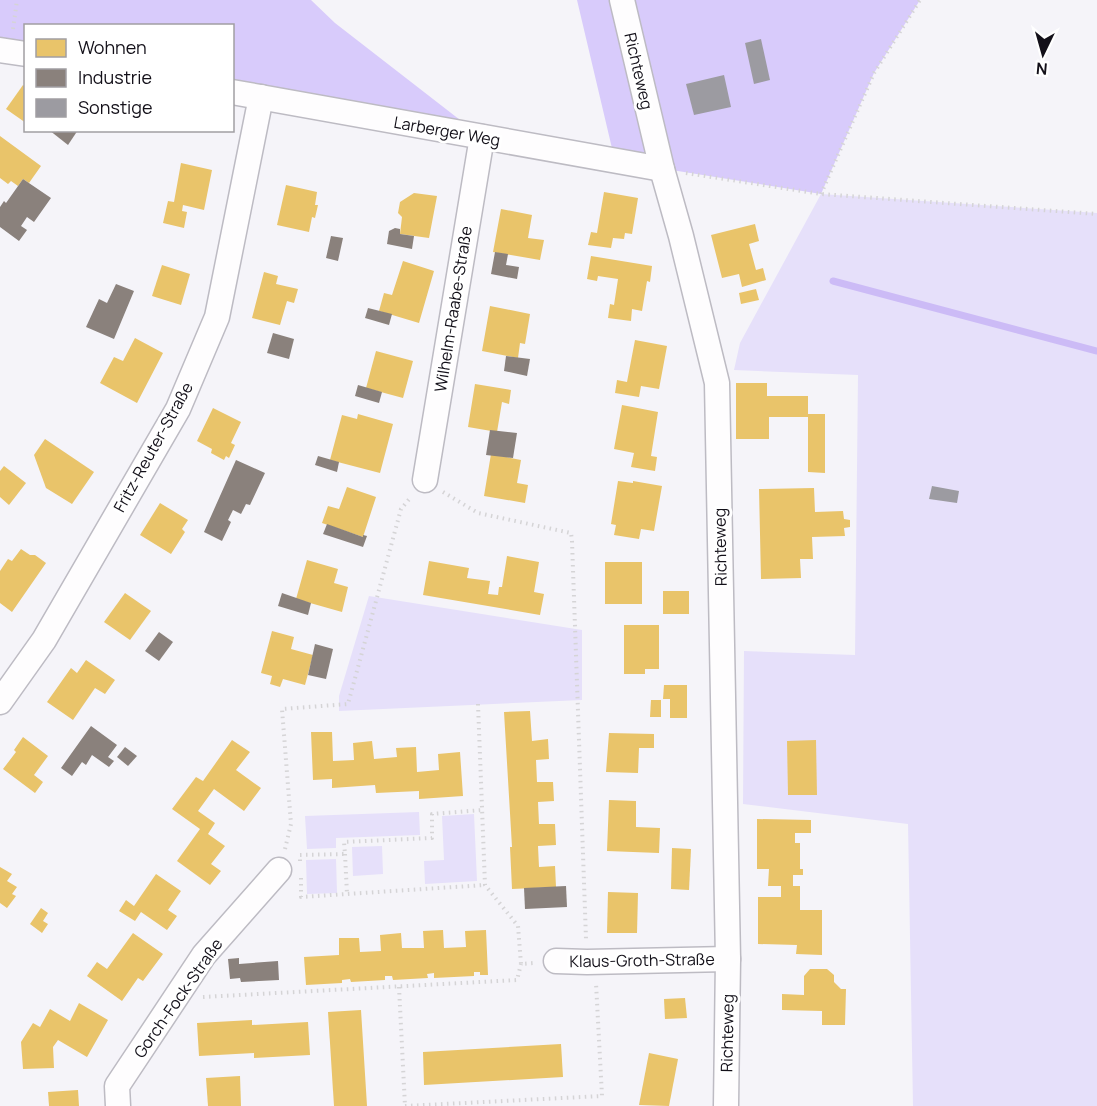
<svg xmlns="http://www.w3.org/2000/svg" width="1097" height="1106" viewBox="0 0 1097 1106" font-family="Manrope,sans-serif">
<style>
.green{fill:#e6e0fa}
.forest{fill:#d8cbfb}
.homes{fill:#e9c46a}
.industry{fill:#8a817c}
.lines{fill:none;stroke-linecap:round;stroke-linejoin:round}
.stream{stroke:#ccbbf6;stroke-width:7}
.building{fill:#9c9ba1}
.minor-casing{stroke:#bdbbc3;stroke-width:27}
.path{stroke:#d5d4d6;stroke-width:4;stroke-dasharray:1.5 4.5;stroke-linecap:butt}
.minor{stroke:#fefdfe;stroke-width:24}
.labels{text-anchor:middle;stroke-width:6;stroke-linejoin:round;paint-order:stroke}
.street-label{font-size:16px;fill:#131019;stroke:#fff}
</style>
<rect width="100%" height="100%" fill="#f5f4f9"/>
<g class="green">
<polygon points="821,194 1097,213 1097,1106 913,1106 908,824 743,804 744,651 855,655 858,375 734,370 740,343"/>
<polygon points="369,596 582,630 582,700 339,711 339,696"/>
<polygon points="419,812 420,835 336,838 336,848 307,849 305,816"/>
<polygon points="474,814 477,881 425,884 424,861 444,860 442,816"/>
<polygon points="382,846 383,874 353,876 352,847"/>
<polygon points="336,859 337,893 307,894 306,860"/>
</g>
<g class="forest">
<polygon points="0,0 311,0 335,23 482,137 233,86 232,26 26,26 25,44 0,39"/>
<polygon points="577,0 920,0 874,73 821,194 615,161"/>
</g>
<g class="homes">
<polygon points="23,85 26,87 26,123 6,109"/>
<polygon points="0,136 41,166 29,183 23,179 18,186 11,181 8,184 0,178"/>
<polygon points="181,163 212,170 204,210 183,205 182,211 187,212 184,228 163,223 168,201 174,202"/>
<polygon points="286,185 317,192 315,205 318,205 315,218 312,217 309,232 277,225"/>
<polygon points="604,192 638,198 632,234 625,233 624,239 613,238 611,248 588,245 591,232 597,233"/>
<polygon points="414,193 437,196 429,238 400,234 402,217 398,213 400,202"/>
<polygon points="501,209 532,215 528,238 544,240 540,260 493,252"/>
<polygon points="755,224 759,241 749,244 756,270 763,268 766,280 742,287 739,274 722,278 711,235"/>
<polygon points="591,256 652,266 650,282 647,281 642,311 632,309 631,321 608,318 610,304 614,305 618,279 598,276 597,281 587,279"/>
<polygon points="403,261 434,271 419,323 379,311 384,293 392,295"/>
<polygon points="162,265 190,274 181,305 152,296"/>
<polygon points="264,272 278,276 276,284 298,289 294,303 287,301 280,325 252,318"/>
<polygon points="756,289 759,300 741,304 739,293"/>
<polygon points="490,306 530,314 525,344 520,343 518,358 482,351"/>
<polygon points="135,338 163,353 137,403 100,383 114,357 123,361"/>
<polygon points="635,340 667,346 659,389 641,386 639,397 615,393 617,380 627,382"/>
<polygon points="376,351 413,361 403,398 366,388"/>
<polygon points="736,383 767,383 767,396 808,396 808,414 825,414 825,473 808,472 808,417 769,417 769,439 736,439"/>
<polygon points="475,384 511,390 509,404 502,402 497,432 468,427"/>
<polygon points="622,405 658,412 651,456 657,457 655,471 631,467 634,453 614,449"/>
<polygon points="213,408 241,422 231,443 235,445 229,458 226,456 224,460 211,453 212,449 197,441"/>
<polygon points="358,414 393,424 380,473 330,460 342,415 357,419"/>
<polygon points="45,439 94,472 72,504 46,488 34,455"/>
<polygon points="491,454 521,460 517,483 528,485 525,503 484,496"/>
<polygon points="4,466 26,483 9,505 0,497 0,471"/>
<polygon points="618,481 633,483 633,481 662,486 654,531 641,529 639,539 614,535 616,525 611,524"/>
<polygon points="347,487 376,497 363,537 322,523 328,506 339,509"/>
<polygon points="814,488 815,512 843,511 844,519 850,520 850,527 844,528 845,536 812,537 813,559 800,559 801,578 761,579 759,489"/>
<polygon points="160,503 188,520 182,529 185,532 171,554 140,535"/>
<polygon points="21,549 30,555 35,555 46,563 12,612 0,603 0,571 8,559 12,561"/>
<polygon points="507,556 539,562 534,592 544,594 540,615 423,595 429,561 469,568 467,578 490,581 488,594 498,595 499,587 502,587"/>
<polygon points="307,560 338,569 334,583 348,587 342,612 296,599"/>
<rect x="605" y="562" width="37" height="42"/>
<rect x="663" y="591" width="26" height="23"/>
<polygon points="125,593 151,611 130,640 104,622"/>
<polygon points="624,625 659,625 659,669 645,669 645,674 624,674"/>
<polygon points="272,631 294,637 291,649 313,655 305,685 283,679 280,687 270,684 272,676 261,673"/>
<polygon points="86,660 115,680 105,694 95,688 73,720 47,702 71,668 77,673"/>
<polygon points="664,685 687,685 687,718 670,718 670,699 663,699"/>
<polygon points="651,700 661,700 661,717 650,717"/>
<polygon points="530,711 532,741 548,739 549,759 536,760 537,782 553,782 554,801 538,802 539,824 555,824 556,845 538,846 539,867 555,866 556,887 512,889 510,847 512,847 504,712"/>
<polygon points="311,732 332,732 333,761 354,760 353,743 372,741 374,759 397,757 396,748 416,747 417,772 439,770 438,754 460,752 463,796 419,799 419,791 376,793 375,785 332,788 332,779 313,780"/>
<polygon points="609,733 654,734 654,748 639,748 638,773 606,772"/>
<polygon points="23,737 48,756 34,775 43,782 35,793 3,769 16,752 14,750"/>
<polygon points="232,740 250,752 236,770 261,788 244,811 214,789 198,811 215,823 208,834 225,846 211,864 221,871 210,885 177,861 200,829 172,809 196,777 203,781"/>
<polygon points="816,740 817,795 788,795 787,741"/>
<polygon points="609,800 636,801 636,827 660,828 659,853 607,851"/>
<polygon points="757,819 811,820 811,833 795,833 795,843 800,843 800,869 803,869 803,875 793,875 793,886 800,886 800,910 822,910 822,955 796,954 797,945 758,944 758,897 781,897 781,886 768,886 769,869 757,869"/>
<polygon points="672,848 691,849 689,890 671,889"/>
<polygon points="0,867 12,874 7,881 17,887 12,894 16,896 7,908 0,903"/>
<polygon points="156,874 181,891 168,910 177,916 167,930 141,912 135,921 119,911 126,900 134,906"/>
<polygon points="608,892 638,893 637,933 607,933"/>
<polygon points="41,908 48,913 43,921 48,924 42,933 30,924"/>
<polygon points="443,930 444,948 466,947 465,931 486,930 488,975 480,975 480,972 474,972 474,976 434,978 434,973 427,974 428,978 393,980 392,976 385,976 385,980 351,982 350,979 342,980 342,983 306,985 304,957 339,955 339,938 359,938 360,952 381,951 380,935 401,933 402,948 424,948 423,931"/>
<polygon points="133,933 163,954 143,981 138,978 122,1001 87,976 97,962 107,969"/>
<polygon points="810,969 827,969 834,975 834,982 841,989 846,989 845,1025 822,1025 822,1011 782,1010 782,994 804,995 804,976"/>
<polygon points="685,998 687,1018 665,1019 664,999"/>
<polygon points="79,1003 108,1020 87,1057 58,1040 53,1047 54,1068 23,1069 21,1042 33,1023 40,1027 50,1009 70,1021"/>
<polygon points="361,1010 367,1106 334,1106 328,1012"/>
<polygon points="252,1020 252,1025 308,1022 310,1055 254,1058 254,1053 199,1056 197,1023"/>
<polygon points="561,1044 563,1077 424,1085 423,1052"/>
<polygon points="649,1053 678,1059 669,1106 639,1105"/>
<polygon points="240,1076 241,1106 208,1106 206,1078"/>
<polygon points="78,1090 79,1106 49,1106 48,1092"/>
</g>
<g class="industry">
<polygon points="49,130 78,130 68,145"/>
<polygon points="23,179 51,198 34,222 27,217 21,226 27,230 19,241 0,227 0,207 4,201 6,203"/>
<polygon points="395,228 400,229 400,234 414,236 412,249 387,244 389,231"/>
<polygon points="331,236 343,238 338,261 326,258"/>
<polygon points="495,252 508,254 506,265 519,267 517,279 491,274"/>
<polygon points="116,284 134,291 114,339 86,327 99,299 107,303"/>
<polygon points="368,308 392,314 389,325 365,318"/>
<polygon points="273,333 294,339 289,359 267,353"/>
<polygon points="506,356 530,359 527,376 504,371"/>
<polygon points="358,385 382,392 379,403 355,396"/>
<polygon points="490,430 517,433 513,458 486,455"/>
<polygon points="318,456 339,462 337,472 315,465"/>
<polygon points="236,460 265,473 250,505 246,504 241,514 233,510 228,520 231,522 222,541 204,532"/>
<polygon points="327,524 363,537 363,535 367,536 363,547 323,534"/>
<polygon points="282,593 311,603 308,615 278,606"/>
<polygon points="159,632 173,642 159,661 145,651"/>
<polygon points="315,644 333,649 326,679 308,675"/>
<polygon points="91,726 117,745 108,757 114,761 109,767 92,755 86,765 82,762 72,776 61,768"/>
<polygon points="125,747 137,756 128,766 117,757"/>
<polygon points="566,886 567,907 525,909 524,888"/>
<polygon points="239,958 239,964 278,961 279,980 241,982 240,978 230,979 228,959"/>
</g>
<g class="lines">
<polyline class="stream" points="833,281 1097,351"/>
</g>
<g class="building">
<polygon points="761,39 770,80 754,84 745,43"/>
<polygon points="724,75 731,107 694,115 686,84"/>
<polygon points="932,486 959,491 957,503 929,499"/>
</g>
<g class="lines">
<defs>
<g id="minor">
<polyline points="622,0 662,169 681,236 717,383 728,959 726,1106"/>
<polyline points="0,50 26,54"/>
<polyline points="232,92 662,169"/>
<polyline points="425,480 482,137"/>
<polyline points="0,702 44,640 178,409 217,317 261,97"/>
<polyline points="556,961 587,962 728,959"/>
<polyline points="118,1106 117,1086 204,955 279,870"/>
</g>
</defs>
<use href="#minor" class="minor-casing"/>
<g class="path">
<polyline points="13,29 17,0"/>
<polyline points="686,173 821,194 1097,214"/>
<polyline points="821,194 874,73 920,0"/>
<polyline points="443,492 478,513 571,533 572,541 586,939"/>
<polyline points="478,704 485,885 518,926 521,964 534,963"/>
<polyline points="285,849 291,824 282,709 348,704 401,509 411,497"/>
<polyline points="345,854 347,894"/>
<polyline points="300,861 300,855 345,854 344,842 432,838 432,814 482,810"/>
<polyline points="301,878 301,897 485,885"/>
<polyline points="399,987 405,1106"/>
<polyline points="203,997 517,980 521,964"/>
<polyline points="405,1106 602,1096 596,983"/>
</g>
<use href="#minor" class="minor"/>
</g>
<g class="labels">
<g class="street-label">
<text transform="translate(639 71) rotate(77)" y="6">Richteweg</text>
<text transform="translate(447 131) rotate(10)" y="6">Larberger Weg</text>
<text transform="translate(453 309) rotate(-81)" y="6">Wilhelm-Raabe-Straße</text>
<text transform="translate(153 447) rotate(-61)" y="6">Fritz-Reuter-Straße</text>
<text transform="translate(720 547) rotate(-91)" y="6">Richteweg</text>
<text transform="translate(642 960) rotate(-1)" y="6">Klaus-Groth-Straße</text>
<text transform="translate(178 998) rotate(-55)" y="6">Gorch-Fock-Straße</text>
<text transform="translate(727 1033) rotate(-89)" y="6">Richteweg</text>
</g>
</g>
<rect x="24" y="24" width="210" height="108" fill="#ffffff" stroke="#a19fa3" stroke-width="1.5"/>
<rect x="36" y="39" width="30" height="18" fill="#e9c46a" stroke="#a19fa3" stroke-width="1.5"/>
<text x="78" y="54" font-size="18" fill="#131019">Wohnen</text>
<rect x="36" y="69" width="30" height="18" fill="#8a817c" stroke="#a19fa3" stroke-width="1.5"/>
<text x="78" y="84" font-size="18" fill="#131019">Industrie</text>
<rect x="36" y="99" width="30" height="18" fill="#9c9ba1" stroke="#a19fa3" stroke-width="1.5"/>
<text x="78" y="114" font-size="18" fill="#131019">Sonstige</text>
<g transform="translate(1043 54) rotate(185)" stroke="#ffffff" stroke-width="4.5" paint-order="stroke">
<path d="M0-4.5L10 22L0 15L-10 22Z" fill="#131019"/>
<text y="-9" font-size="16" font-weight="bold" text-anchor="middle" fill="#131019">N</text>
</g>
</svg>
